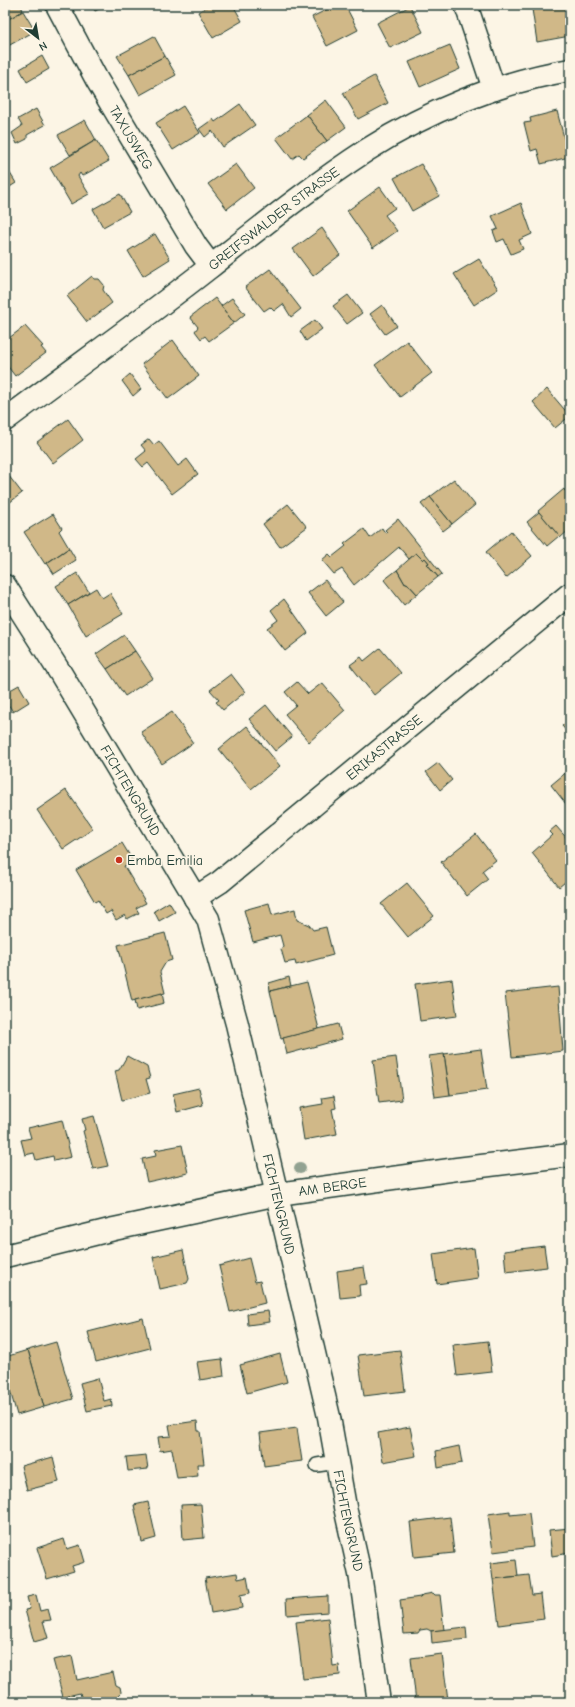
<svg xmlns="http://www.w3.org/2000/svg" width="575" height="1707" viewBox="0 0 575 1707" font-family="'Comic Neue',sans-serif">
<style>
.building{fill:#d0b888;stroke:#1f3d34}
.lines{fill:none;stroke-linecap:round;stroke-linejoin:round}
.lane-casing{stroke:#1f3d34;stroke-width:16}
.street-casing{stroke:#1f3d34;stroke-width:25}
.lane{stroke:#fcf5e5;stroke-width:13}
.street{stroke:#fcf5e5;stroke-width:22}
.tree{fill:#92a291}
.poi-dot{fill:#c8321e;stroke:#fcf5e5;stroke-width:1.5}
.labels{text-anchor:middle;stroke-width:3.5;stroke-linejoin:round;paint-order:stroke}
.street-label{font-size:14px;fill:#1f3d34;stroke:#fcf5e5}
.poi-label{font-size:14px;fill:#1f3d34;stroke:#fcf5e5;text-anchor:start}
</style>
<rect width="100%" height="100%" fill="#fcf5e5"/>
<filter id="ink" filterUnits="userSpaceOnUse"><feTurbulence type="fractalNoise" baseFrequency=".025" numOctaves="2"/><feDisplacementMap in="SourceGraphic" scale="8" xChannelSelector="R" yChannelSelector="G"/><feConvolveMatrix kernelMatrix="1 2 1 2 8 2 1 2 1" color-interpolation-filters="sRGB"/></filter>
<g filter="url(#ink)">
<g class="building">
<polygon points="5,5 21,5 23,11 5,21"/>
<polygon points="92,5 107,5 95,11"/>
<polygon points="210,5 233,5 242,21 213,38 198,12"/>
<polygon points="336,5 345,5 358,30 327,46 312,17"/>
<polygon points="538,5 570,5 570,36 537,42 532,9 538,8"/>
<polygon points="410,6 423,32 390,48 377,23"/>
<polygon points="23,11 35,31 8,46 5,40 5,21"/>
<polygon points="154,36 165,56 129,75 117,56"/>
<polygon points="450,45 460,69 420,87 409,62"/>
<polygon points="42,56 49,69 27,82 20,69"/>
<polygon points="165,56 176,75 140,95 129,75"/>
<polygon points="374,76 388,103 358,119 343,93"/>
<polygon points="326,100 346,127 327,141 307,115"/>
<polygon points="240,104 255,125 223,147 212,131 205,137 199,129 213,119 215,122"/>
<polygon points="183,106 200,133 173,150 156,123"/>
<polygon points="36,109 45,125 27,135 27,139 17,144 12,133 22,126 18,119"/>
<polygon points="557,111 569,157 541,164 537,149 531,151 524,123 531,122 530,118"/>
<polygon points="307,115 327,141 303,158 299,154 292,159 276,138"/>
<polygon points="85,120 96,140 70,155 58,135"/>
<polygon points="96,140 109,161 82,176 80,173 78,176 89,194 71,204 50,168"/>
<polygon points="236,164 254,188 227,209 208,184"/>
<polygon points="421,164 439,196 412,211 394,178"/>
<polygon points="8,170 16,183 5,190 5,172"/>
<polygon points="380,187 395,208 385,215 397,231 373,248 347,211"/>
<polygon points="120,194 130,212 103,227 93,209"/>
<polygon points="521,203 532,234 519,240 523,249 511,254 504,239 497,242 493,231 498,229 492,216"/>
<polygon points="322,228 340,255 313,276 293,249"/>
<polygon points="155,234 170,259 143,276 128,251"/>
<polygon points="479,259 498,289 474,305 454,274"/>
<polygon points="270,269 301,309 291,317 283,304 274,311 270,307 264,311 245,287"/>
<polygon points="92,276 94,279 99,279 104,285 103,290 112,303 87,322 67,296"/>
<polygon points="348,295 362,313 347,324 333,306"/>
<polygon points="215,298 234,323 209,341 205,336 201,339 195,331 198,327 190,317"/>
<polygon points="232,298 245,314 234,323 221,306"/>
<polygon points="382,305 397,326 385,334 370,314"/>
<polygon points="315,320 322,329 306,341 300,331"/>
<polygon points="25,326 43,346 41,347 46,353 15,376 5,363 5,341"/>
<polygon points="173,340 199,376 168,399 142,364"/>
<polygon points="407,341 432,373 400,397 375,365"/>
<polygon points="130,374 141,389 133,396 122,381"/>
<polygon points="547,389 570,416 555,428 533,402"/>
<polygon points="68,419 83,440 53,463 37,442"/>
<polygon points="149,439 154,445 159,441 178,466 187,459 198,474 172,494 148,463 143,467 136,459 146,451 141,445"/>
<polygon points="5,471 22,493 5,506"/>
<polygon points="454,479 475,505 452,524 430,497"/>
<polygon points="570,487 570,529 560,538 538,511 564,489 565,491"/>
<polygon points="430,497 452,524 443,531 421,504"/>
<polygon points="288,504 307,527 280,547 263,524"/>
<polygon points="539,512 559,536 547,546 527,522"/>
<polygon points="53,514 62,528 59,531 69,548 45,564 24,532"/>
<polygon points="398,519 442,574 438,577 427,564 429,563 425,558 423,560 416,553 409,559 399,547 354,585 342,569 334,574 322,560 329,554 332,557 346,546 344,544 364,529 370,538 382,528 385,533 387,532 385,530"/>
<polygon points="511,531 532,556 506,578 486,552"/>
<polygon points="69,548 76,560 54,574 47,563"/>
<polygon points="416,553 423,560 425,558 429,563 427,564 438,577 417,594 407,583 405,584 397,570"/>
<polygon points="397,570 405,584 407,583 417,594 404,605 384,580"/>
<polygon points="77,573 89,592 68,605 56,586"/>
<polygon points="325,580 343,602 326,616 308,593"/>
<polygon points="96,588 102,598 110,593 123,614 86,636 68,605"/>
<polygon points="284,599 308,633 285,651 267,628 278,620 271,610"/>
<polygon points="124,635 135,651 107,669 96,654"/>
<polygon points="380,648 401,673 374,695 350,665 361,657 364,661"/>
<polygon points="135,651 153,678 125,696 107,669"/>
<polygon points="231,674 245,692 223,710 216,702 219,700 210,690"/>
<polygon points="297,682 308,694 322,683 345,710 309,742 285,714 296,705 285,692"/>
<polygon points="19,685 29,702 13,712 5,699 5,693"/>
<polygon points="266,705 292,737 275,751 249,719"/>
<polygon points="172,712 193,743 162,764 141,732"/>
<polygon points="570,719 570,735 562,726"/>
<polygon points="247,726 280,766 251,789 219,749"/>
<polygon points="438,763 452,780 440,790 426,772"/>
<polygon points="569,770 570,770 570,809 551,785"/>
<polygon points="66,790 93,829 63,849 37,810"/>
<polygon points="556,826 570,842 570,852 568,853 570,855 570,878 559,887 532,853 552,835 549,832"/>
<polygon points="476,834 496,860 482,871 488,879 467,896 441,862"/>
<polygon points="122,843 133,861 124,866 146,903 136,908 139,913 127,919 125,915 116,920 111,911 106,914 98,900 95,902 76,870"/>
<polygon points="407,883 434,916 408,937 381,904"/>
<polygon points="169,902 175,912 159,921 154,911"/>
<polygon points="269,903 272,915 295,909 297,920 309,925 313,930 326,927 333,955 296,965 295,961 285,963 281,949 283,946 280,935 253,942 244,910"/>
<polygon points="165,933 172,960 166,962 160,972 165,993 132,1001 118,945"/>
<polygon points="289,977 291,986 270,991 269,983"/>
<polygon points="452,979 457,1016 420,1021 415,984"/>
<polygon points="307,982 319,1029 281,1039 270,991"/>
<polygon points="558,987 563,1051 512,1057 505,993"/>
<polygon points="162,993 164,1003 137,1010 135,1000"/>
<polygon points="338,1024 342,1039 287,1054 283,1038"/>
<polygon points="481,1049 487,1090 450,1095 444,1054"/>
<polygon points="444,1054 450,1095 435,1097 429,1056"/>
<polygon points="127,1056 147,1067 150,1078 146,1079 150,1093 122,1100 115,1071 119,1070"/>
<polygon points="396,1057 402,1100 379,1103 373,1060"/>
<polygon points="199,1088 203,1105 177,1112 173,1094"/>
<polygon points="334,1096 336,1108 332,1109 337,1134 304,1140 299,1108 323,1104 322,1098"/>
<polygon points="94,1116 108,1166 93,1169 83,1131 85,1130 82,1119"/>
<polygon points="62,1120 71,1157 54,1161 53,1156 36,1160 34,1153 25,1155 21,1140 31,1138 28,1128"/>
<polygon points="182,1145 188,1173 147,1182 142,1159 156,1156 155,1150"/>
<polygon points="544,1246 547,1267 506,1272 504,1251"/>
<polygon points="474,1248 478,1278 437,1284 433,1254"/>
<polygon points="183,1250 189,1279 187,1283 160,1289 153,1257"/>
<polygon points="249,1258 255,1282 260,1281 265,1303 230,1312 219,1266"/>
<polygon points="364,1267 367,1284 359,1285 360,1296 340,1298 337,1271"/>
<polygon points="268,1311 270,1322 248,1325 247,1314"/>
<polygon points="143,1318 150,1348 96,1362 88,1332"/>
<polygon points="488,1341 492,1372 457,1376 453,1345"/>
<polygon points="56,1342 73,1399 44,1407 28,1350"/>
<polygon points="28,1350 44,1407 17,1415 5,1373 5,1357"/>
<polygon points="400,1350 405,1391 364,1396 358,1355"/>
<polygon points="280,1354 287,1382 247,1393 240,1365"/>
<polygon points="222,1359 224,1376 200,1380 197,1362"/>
<polygon points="98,1378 104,1401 111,1399 112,1406 87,1411 80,1383"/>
<polygon points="197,1421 198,1431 200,1431 204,1464 197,1464 198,1476 177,1478 172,1449 160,1451 158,1437 171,1436 169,1425"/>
<polygon points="410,1427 416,1456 383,1462 378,1433"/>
<polygon points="297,1428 302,1461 264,1466 260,1433"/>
<polygon points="459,1446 462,1463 438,1468 436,1451"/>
<polygon points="146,1455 148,1469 128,1471 126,1457"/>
<polygon points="53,1457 59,1482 27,1490 21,1466"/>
<polygon points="148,1502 156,1538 142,1542 134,1505"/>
<polygon points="201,1504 204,1538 183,1540 181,1505"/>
<polygon points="510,1511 510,1515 529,1513 533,1547 493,1552 488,1514"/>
<polygon points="450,1517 454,1553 414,1557 410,1522"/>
<polygon points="570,1528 570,1553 552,1556 549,1530"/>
<polygon points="64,1539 67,1549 80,1545 85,1562 72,1566 74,1571 47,1579 37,1548"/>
<polygon points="516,1560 518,1576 493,1579 491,1563"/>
<polygon points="237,1573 238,1579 247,1577 250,1593 240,1595 242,1608 211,1613 205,1578"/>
<polygon points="529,1575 532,1595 541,1594 544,1619 499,1625 493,1579"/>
<polygon points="433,1593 435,1595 440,1595 444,1630 431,1631 427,1629 420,1630 418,1633 404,1634 400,1600 420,1597 422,1595"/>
<polygon points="36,1595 40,1611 48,1609 51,1620 43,1621 48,1638 34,1642 25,1610 30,1609 27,1597"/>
<polygon points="328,1596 328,1612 287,1615 286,1599"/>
<polygon points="328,1618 333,1666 339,1665 340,1675 303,1679 296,1622"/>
<polygon points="466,1627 467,1639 432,1643 431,1631"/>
<polygon points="442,1654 448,1700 416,1702 411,1658"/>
<polygon points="72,1656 77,1680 113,1672 116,1685 120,1687 121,1692 118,1695 120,1702 83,1702 80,1693 63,1697 53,1660"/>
<polygon points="7,1685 10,1700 18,1702 5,1702 5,1686"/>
</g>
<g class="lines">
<defs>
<polyline id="lane" points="317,1465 337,1462"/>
<g id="street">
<path id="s1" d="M57,5L97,80L196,246L211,266"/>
<polyline points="466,5 494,89"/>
<path id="s2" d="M5,420C73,369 144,319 210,267C261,227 313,185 367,150C428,111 499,82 570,70"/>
<path id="s3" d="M5,586L61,674L208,919L237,1024L329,1417L345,1507L360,1574L379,1702"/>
<path id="s4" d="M195,898L220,882L570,594"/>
<path id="s5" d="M5,1256L114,1229L278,1194L457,1169L570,1155"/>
</g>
</defs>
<use href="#lane" class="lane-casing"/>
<use href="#street" class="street-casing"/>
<use href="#lane" class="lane"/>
<use href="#street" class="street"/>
</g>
<circle class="tree" cx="300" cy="1168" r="6"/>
</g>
<circle class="poi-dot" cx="119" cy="860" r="4"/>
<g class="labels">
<g class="street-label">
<text dy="5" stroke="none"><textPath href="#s1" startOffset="152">TAXUSWEG</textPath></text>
<text dy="5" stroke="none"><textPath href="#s2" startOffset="336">GREIFSWALDER STRASSE</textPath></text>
<text dy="5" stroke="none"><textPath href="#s4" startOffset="242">ERIKASTRASSE</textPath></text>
<text dy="5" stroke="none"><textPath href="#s3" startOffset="240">FICHTENGRUND</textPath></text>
<text dy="5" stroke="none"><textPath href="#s5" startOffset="335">AM BERGE</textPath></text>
<text dy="5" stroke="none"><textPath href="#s3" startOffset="684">FICHTENGRUND</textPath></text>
<text dy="5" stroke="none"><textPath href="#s3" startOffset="1008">FICHTENGRUND</textPath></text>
</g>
<g class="poi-label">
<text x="127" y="865">Emba Emilia</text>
</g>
</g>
<rect width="575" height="1707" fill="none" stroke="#fcf5e5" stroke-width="20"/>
<rect x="10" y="10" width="555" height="1687" fill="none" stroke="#1f3d34" stroke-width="1.5" filter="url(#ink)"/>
<g transform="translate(38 38) rotate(149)" stroke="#fcf5e5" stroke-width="3" paint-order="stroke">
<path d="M0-3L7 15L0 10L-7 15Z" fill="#1f3d34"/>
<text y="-6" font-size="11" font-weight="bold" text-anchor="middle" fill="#1f3d34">N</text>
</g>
</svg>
